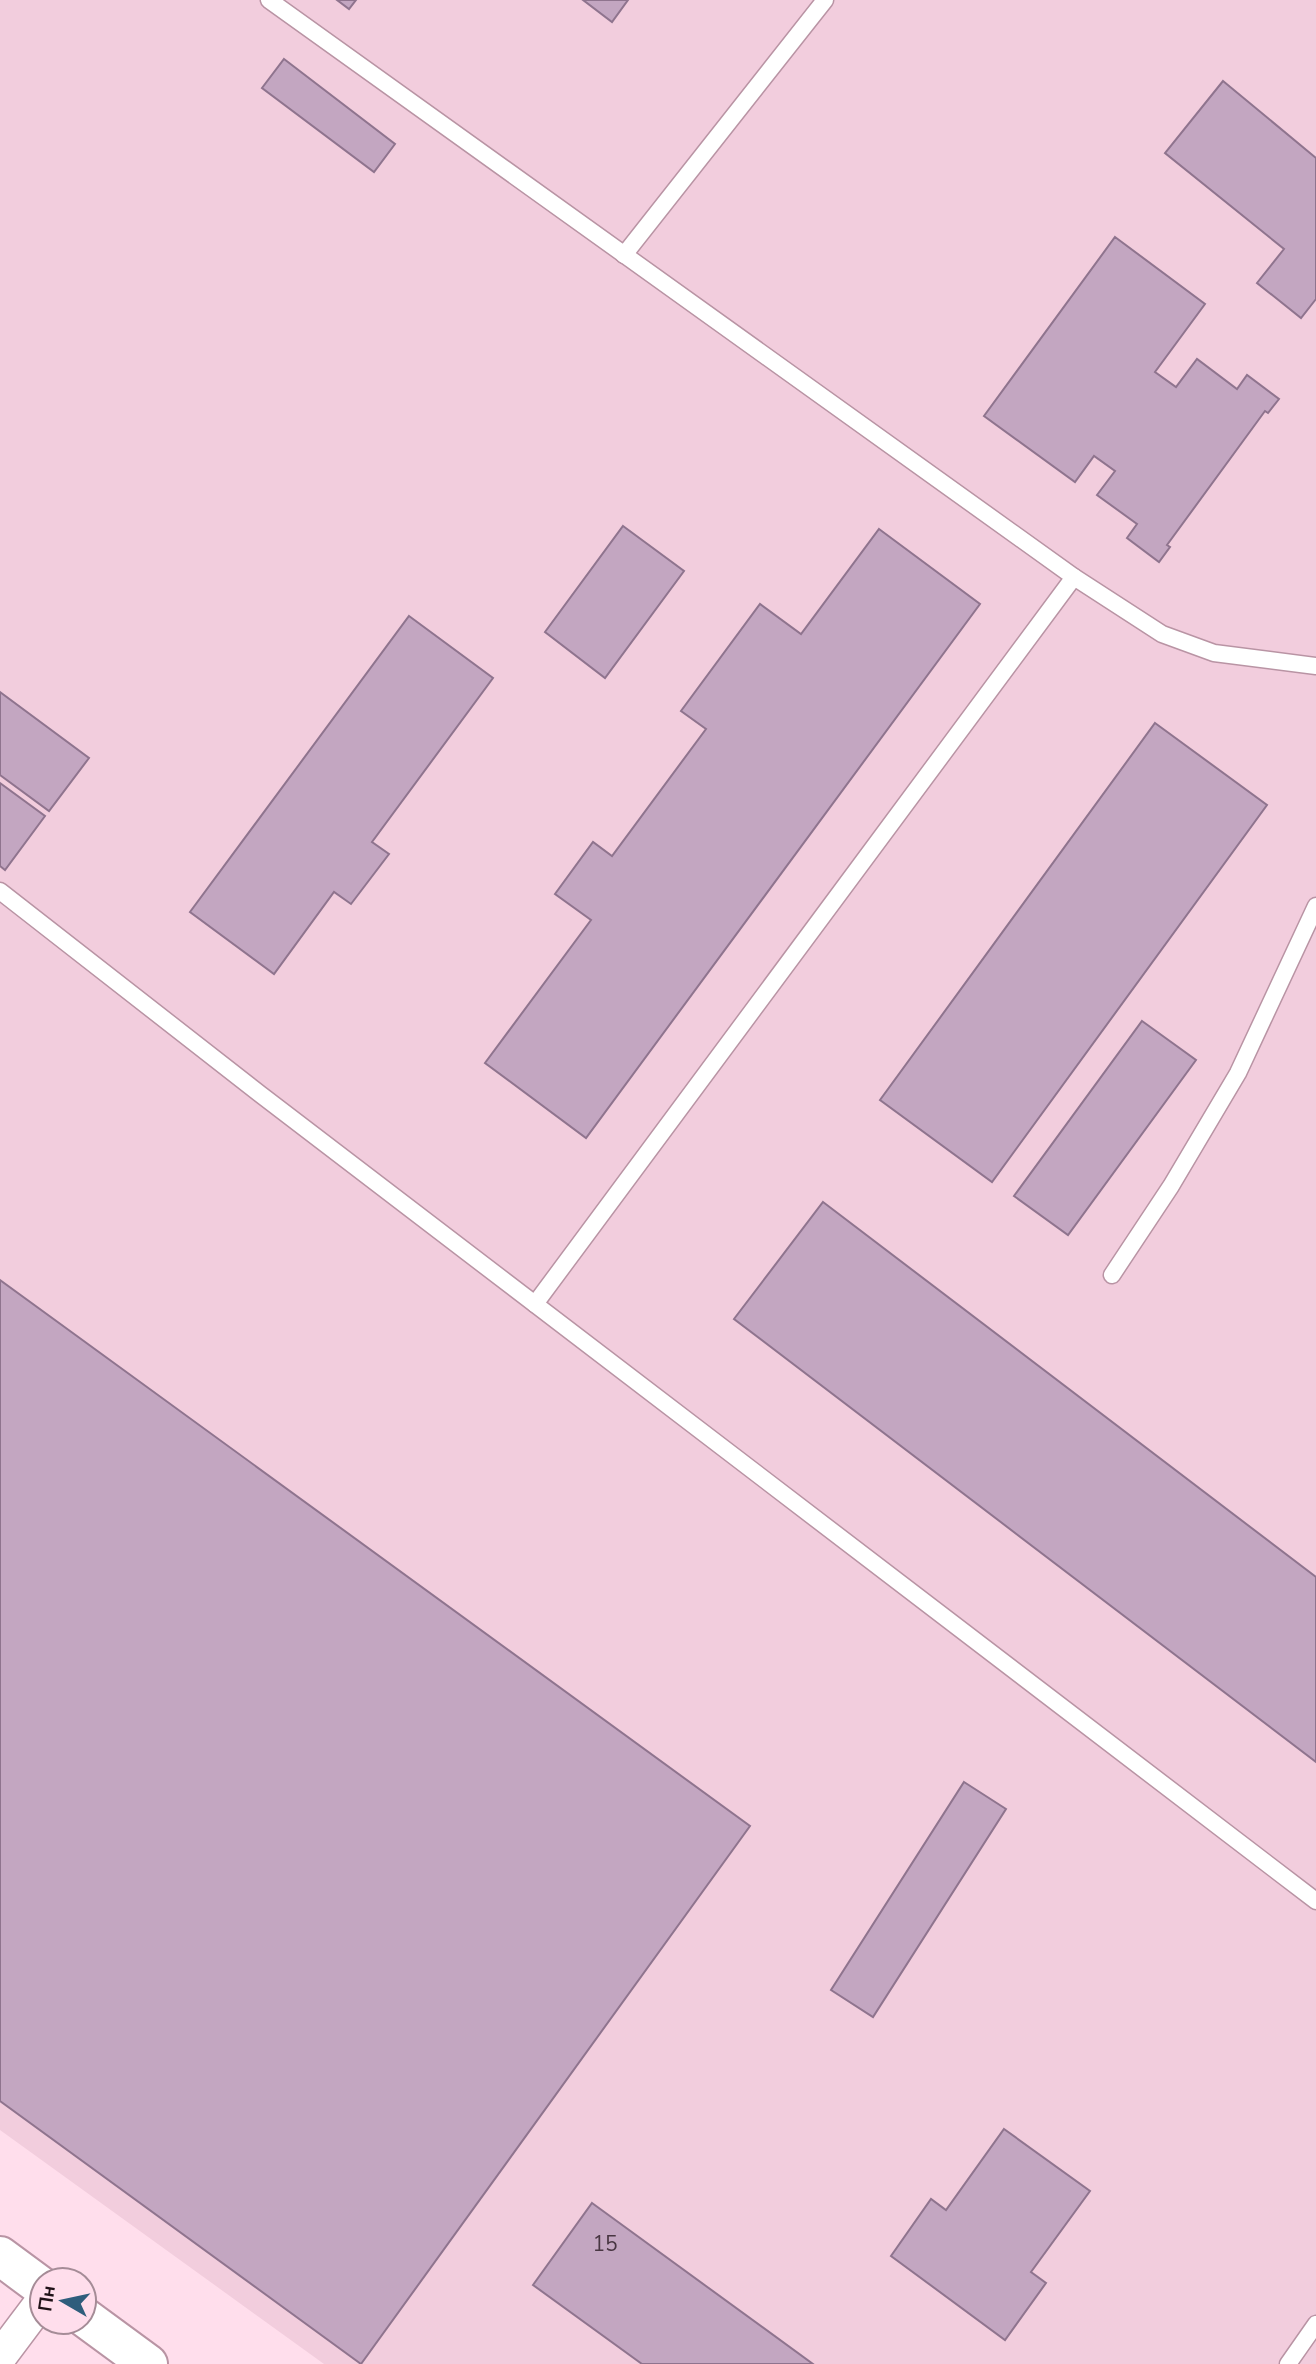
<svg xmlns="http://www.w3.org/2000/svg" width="1316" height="2364" viewBox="0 0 1316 2364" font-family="'Nunito Sans',sans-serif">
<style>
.built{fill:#f2cddd}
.building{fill:#c3a6c1;stroke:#8f748e;stroke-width:2}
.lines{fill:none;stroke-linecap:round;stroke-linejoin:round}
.lane-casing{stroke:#b994a4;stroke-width:19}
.street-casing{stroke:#b994a4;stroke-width:35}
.primary-casing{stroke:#b994a4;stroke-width:42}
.lane{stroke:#fff;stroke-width:16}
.street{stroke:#fff;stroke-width:32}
.primary{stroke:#fff;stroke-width:38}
.labels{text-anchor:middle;stroke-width:5;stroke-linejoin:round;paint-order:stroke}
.number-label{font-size:21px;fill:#483642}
</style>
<rect width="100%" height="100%" fill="#ffdeec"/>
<polygon class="built" points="0,0 1316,0 1316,2364 324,2364 0,2130"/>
<g class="building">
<polygon points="337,0 356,0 349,9"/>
<polygon points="583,0 628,0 612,22"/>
<polygon points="284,59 395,144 374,172 262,88"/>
<polygon points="1223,81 1316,158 1316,299 1301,318 1257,283 1284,249 1165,153"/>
<polygon points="1115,237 1205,304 1155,372 1176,387 1197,359 1237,389 1247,375 1279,399 1268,413 1265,411 1167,545 1170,547 1159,562 1127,538 1137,524 1097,495 1115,471 1094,456 1075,482 984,416"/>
<polygon points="623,526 684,571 605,678 545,632"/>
<polygon points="879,529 980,604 586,1138 485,1063 591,920 555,894 593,842 612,856 706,729 681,711 760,604 801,634"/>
<polygon points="409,616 493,678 372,842 389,854 351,904 334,892 274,974 190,912"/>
<polygon points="0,692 89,758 49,811 0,775"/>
<polygon points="1155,723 1267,805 992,1182 880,1100"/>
<polygon points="0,783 45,816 5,870 0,866"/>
<polygon points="1142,1021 1196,1060 1068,1235 1014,1196"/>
<polygon points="823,1202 1316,1577 1316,1762 734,1319"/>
<polygon points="0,1280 750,1826 361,2364 0,2101"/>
<polygon points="964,1782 1006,1809 873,2017 831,1990"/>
<polygon points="1004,2129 1090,2191 1031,2272 1046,2283 1005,2340 891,2256 931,2199 946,2210"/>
<polygon points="592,2203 813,2364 642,2364 533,2285"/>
</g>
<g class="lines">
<defs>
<g id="lane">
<polyline points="269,0 1074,577 535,1304"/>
<polyline points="624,255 825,0"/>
<polyline points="1074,577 1162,634 1214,653 1316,666"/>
<polyline points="0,891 260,1094 1316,1901"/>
<polyline points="1112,1275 1171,1186 1238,1073 1316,906"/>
<polyline points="1288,2364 1316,2324"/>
</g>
<polyline id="street" points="0,2357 42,2301"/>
<g id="primary">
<polyline points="0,2256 42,2287"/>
<polyline points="84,2317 148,2364"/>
</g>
</defs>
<use href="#lane" class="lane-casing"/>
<use href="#street" class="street-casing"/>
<use href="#primary" class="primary-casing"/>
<use href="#lane" class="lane"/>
<use href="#street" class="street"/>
<use href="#primary" class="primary"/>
</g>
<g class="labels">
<g class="number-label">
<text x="605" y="2251">15</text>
</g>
</g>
<g transform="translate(63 2301) rotate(279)"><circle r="33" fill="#ffdeec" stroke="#a58c97" stroke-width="2"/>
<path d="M0-5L12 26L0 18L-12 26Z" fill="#2f5d7c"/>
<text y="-10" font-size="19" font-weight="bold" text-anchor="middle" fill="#1f1117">Пн</text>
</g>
</svg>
